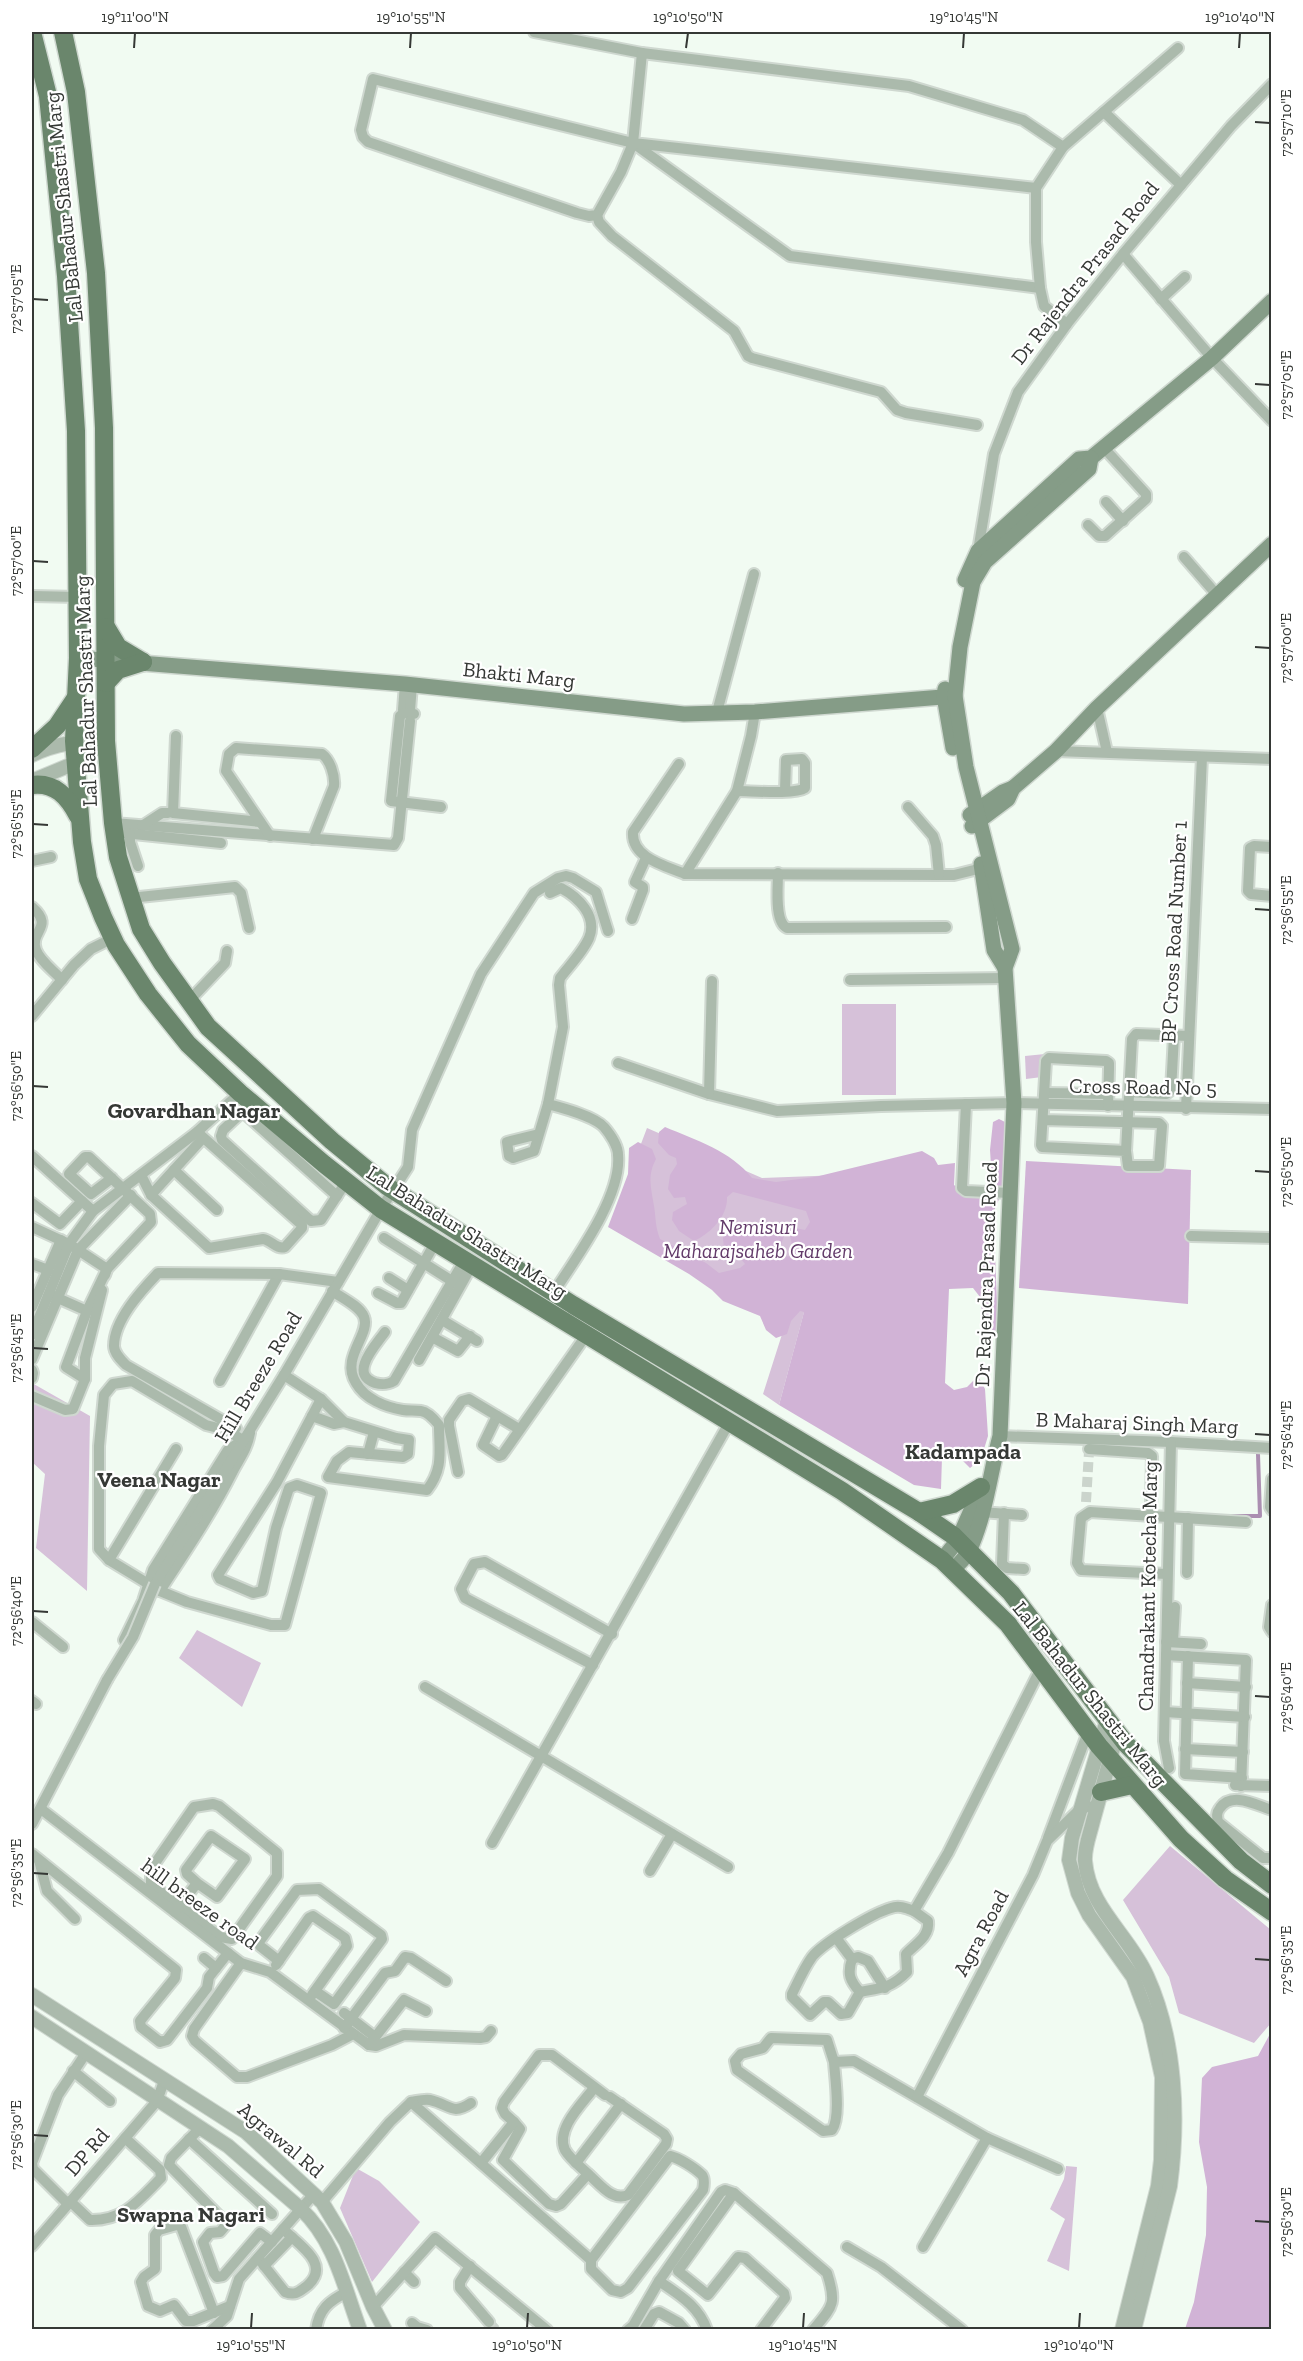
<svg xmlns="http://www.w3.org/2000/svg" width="1303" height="2361" viewBox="0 0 1303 2361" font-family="'Zilla Slab',serif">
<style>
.green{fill:#d6c1d9}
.forest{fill:#d1b3d6}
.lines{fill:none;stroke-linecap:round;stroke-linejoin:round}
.stream{stroke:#ab8fb1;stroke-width:4}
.minor-tunnel{stroke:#cbd4cc;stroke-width:10;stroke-dasharray:10 5;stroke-linecap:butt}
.minor-casing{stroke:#cfd8d0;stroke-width:14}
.tertiary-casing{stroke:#cfd8d0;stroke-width:16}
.secondary-casing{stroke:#cfd8d0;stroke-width:18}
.primary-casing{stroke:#cfd8d0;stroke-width:21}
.minor{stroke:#abbaac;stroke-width:10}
.tertiary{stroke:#abbaac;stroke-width:14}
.secondary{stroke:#859c87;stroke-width:15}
.primary{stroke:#6a866c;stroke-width:18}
.minor-bridge-casing{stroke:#cfd8d0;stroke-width:14;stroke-linecap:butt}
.minor-bridge{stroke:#abbaac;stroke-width:10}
.ticks{fill:none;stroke:#353835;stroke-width:2}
.labels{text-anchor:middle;stroke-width:4.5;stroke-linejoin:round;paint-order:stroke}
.street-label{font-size:21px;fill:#353835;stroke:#fff}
.park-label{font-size:21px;font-style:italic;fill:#633b6a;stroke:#fff}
.neighbourhood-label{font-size:22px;font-weight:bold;fill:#353835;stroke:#fff}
.neatline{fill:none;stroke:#353835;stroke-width:2}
.ticks-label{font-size:15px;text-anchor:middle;fill:#353835}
</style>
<rect width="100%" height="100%" fill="#f1fbf2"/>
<g class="green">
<rect x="842" y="1004" width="54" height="91"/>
<polygon points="1045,1054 1042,1077 1026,1079 1025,1056"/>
<polygon points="647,1128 762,1178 841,1175 779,1405 763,1394 784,1328 611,1223"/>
<polygon points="32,1383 90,1416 87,1591 36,1548 45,1474 32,1462"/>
<polygon points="197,1630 261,1663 242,1707 179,1658"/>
<polygon points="1170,1846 1271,1930 1271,2023 1254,2043 1179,2013 1169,1977 1123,1900"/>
<polygon points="1066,2166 1077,2167 1069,2271 1047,2261 1065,2219 1050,2209 1064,2179"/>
<polygon points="356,2168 379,2181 420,2222 372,2282 340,2208"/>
</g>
<g class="forest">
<path d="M999,1119L1005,1122V1170L1000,1197L990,1220L995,1252L998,1328L991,1334L985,1332L980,1297L973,1288L949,1289L945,1383L954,1390L967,1387L978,1376L985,1389L988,1436L981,1459L970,1468L962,1460L951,1454L942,1457L941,1489L914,1485L779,1405L804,1312L800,1311L791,1321L787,1334L776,1338L766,1330L760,1316L723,1301L712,1290L689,1274L608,1227L628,1174L629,1148L638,1142L652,1149L656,1159C647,1176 651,1187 654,1206C656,1218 655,1226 660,1239L706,1263L719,1273L740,1268L745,1264L738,1255L724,1248L723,1238L726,1230C744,1235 755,1233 771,1223L781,1226L784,1236L777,1257L795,1256L790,1236L795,1228L805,1230L810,1222L806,1211L733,1192L727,1197C728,1216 710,1234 694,1241L679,1231L672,1220L673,1212L687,1204L685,1197L674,1198L668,1189L670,1175L677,1164L676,1158L669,1155L658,1143L659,1132L665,1127C696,1140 731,1151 752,1178L776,1182L815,1177L922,1151L934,1158L938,1165L955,1163L954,1185L965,1193L983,1194L992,1181L990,1150L993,1122Z"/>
<polygon points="1026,1161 1191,1170 1188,1304 1019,1288"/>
<polygon points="1271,2032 1271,2329 1185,2329 1194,2302 1206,2235 1207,2187 1199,2142 1202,2078 1212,2067 1258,2056"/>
</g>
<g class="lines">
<polyline class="stream" points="1227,1516 1260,1516 1258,1454"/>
<g class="minor-tunnel">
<polyline points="1086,1502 1089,1452"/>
<polyline points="489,2322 496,2330"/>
</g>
<defs>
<g id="minor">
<polyline points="534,32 642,53"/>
<polyline points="1104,112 1181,185"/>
<polyline points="633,143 790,256 1040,288"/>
<polyline points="1036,188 633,143 373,79 361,130 363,137 368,142 577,213 589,216 597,215 621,172 633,143 642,53 909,86 1023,120 1063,147"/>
<polyline points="597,215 599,222 612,236 734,331 748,356 752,358 881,392 897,410 906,413 977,425"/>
<polyline points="1123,254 1212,358 1272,421"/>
<polyline points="1161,299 1185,277"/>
<polyline points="1067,324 1044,306 1040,288 1036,242 1036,188 1063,147 1178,48"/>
<polyline points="1106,502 1123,521"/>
<polyline points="1088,525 1099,536 1105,536 1146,499 1146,494 1104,448"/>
<polyline points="979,553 978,551 994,454 1018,392 1067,324 1123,254 1231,126 1272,84"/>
<polyline points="1184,557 1217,595"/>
<polyline points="32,596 78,597"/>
<polyline points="1097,708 1107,752"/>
<polyline points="403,710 405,684"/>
<polyline points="410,710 412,685"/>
<polyline points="717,712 754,574"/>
<polyline points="755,712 751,736 737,791 685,874 939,875 954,875 982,868"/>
<polyline points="414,714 404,713 400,716 391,801 441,807"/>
<polyline points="176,736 173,813 260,822"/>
<polyline points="1056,751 1272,759"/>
<path d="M679,764L633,832C631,858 666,866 685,874"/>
<path d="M737,791C752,791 794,795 805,788V763L802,759L786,760L785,791"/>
<polyline points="908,807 933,836 936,845 939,875"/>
<polyline points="113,823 394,845 398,838 410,721"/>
<polyline points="142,826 162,813 168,813"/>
<polyline points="114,832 221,843"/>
<polyline points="130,834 130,842 138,866"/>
<path d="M270,836L226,771L229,754L236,748L322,754C330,760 335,775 334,786L313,839"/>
<polyline points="1272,847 1254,846 1250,848 1248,891 1251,894 1272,896"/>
<polyline points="32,861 51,857"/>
<path d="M778,873C778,887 774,922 787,928L946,927"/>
<path d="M550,893L561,888C578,897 598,916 589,938C583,952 569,966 560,978L559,985L563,1027L548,1104C563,1108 594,1116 604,1127C610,1134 618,1146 618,1155C622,1196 576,1258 554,1292"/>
<polyline points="130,898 235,887 241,893 249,928"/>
<path d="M32,907C55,927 29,931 36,950C40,961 54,971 62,980"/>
<polyline points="632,919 643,890 643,887 635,882 646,858"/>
<polyline points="850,980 1006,978"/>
<polyline points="712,981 709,1094 777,1111 881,1106 1014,1103 1272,1109"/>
<polyline points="189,1001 225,963 227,951"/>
<polyline points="32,1016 74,965 91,949 113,938"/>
<polyline points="618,1063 709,1094"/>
<polyline points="1130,1092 1166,1094 1171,1090 1174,1036"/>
<polyline points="1045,1093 1108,1094"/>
<polyline points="252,1103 223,1130 221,1136 222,1140 311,1221 321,1220 346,1182"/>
<polyline points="966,1104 962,1188 966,1191 1010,1193"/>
<polyline points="1186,1109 1202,757"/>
<polyline points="243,1112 337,1196"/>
<polyline points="1043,1120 1159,1123 1162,1126 1159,1166 1128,1166 1126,1151 1042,1147 1041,1145 1046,1061 1049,1058 1106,1061 1109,1063 1109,1069 1108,1106"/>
<polyline points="539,1134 507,1142 509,1156 513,1158 534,1151 548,1104"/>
<polyline points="1126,1151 1132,1039 1136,1034 1189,1036"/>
<polyline points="32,1156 93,1211"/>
<polyline points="174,1170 217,1210"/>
<path d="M141,1175L151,1195L209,1248L263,1239C271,1240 277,1250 285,1247L302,1228V1225L197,1132"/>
<polyline points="151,1195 203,1138"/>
<polyline points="32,1203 60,1224 82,1201"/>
<polyline points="32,1227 69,1244 107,1269 105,1275"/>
<polyline points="1191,1236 1272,1238"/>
<polyline points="384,1238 452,1281"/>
<polyline points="32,1264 48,1270"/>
<polyline points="389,1278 408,1290"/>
<polyline points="378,1293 397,1303 401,1303 435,1243"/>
<polyline points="51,1295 87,1311"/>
<polyline points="32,1307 61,1240"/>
<polyline points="442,1320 477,1341"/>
<path d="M385,1332C376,1345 348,1374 375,1383C382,1385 387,1385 394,1381L464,1261"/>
<polyline points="32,1335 69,1244 93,1211 197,1132 240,1093"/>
<polyline points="432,1337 458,1351 470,1336"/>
<polyline points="32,1359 78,1250 131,1195"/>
<polyline points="419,1360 472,1265"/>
<polyline points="32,1370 33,1373 32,1378"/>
<path d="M284,1375L321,1399L344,1422L396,1438L409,1440L408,1454L403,1457L349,1452L337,1461L328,1477L427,1490C444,1468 439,1451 439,1425C435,1420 428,1412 421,1411C415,1410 409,1411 403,1410C385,1407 365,1399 356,1383C340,1358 371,1334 364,1317C360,1306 342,1298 332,1291"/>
<polyline points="85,1379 66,1367 87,1311 107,1269 151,1222 150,1214 89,1157 85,1157 69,1174 91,1194 112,1178"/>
<polyline points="220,1381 279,1274"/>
<polyline points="32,1396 65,1410 73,1409 85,1379 85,1358 102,1290"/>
<polyline points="312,1416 334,1424 344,1422"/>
<polyline points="497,1416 483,1445 499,1456 502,1455 587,1334"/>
<path d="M236,1428L126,1365C121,1360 114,1353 114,1346C114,1320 141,1291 158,1273L279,1274L338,1282"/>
<polyline points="1000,1436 1171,1442 1272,1448"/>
<path d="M176,1449L109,1560L160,1591C186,1551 212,1513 233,1471C241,1456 247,1449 250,1433"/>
<polyline points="1089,1449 1148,1453 1152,1456 1151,1508"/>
<polyline points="368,1454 374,1432"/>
<polyline points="458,1472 449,1426 449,1420 462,1401 469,1399 519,1429"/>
<polyline points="1272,1479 1270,1507 1272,1510"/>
<polyline points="981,1512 1022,1515"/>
<polyline points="1004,1513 1002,1564 1007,1568 1024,1569"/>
<polyline points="109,1560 99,1549 99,1446 104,1395 113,1384 132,1381 206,1425 226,1430 243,1440 228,1450 153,1570 143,1601 124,1640"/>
<polyline points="1187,1573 1188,1518"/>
<polyline points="1167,1574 1081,1570 1077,1563 1081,1518 1090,1512 1246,1522"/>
<polyline points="155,1584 284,1375 381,1209 408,1167 412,1130 481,974 534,893 558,878 566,876 573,878 596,892 608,931"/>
<polyline points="160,1591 187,1602 271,1625 285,1625 321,1493 297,1485 289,1488 276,1528 262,1591 253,1593 220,1579 218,1575 277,1482 321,1399"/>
<polyline points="1272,1605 1269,1627 1272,1632"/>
<polyline points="32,1622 63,1647"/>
<polyline points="1166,1642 1201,1644"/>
<polyline points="1173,1642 1175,1607"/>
<polyline points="1166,1655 1246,1660 1241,1786"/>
<polyline points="1188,1656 1185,1774 1242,1778"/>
<polyline points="593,1665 465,1598 461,1589 474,1564 485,1562 612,1634"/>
<polyline points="1187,1683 1246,1687"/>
<polyline points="425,1687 728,1867"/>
<polyline points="32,1701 36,1704"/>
<polyline points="1165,1712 1245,1717"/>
<polyline points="1185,1749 1243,1752"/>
<polyline points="1169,1768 1164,1741 1171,1442"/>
<polyline points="1235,1785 1272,1786"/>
<polygon points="213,1804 219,1806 277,1853 277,1876 232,1939 220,1937 151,1884 151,1869 194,1807"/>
<polyline points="41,1809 241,1963 270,1972 369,2045"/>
<path d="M1272,1810C1256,1805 1232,1791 1220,1808C1216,1813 1217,1817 1218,1822L1263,1858H1272"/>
<polyline points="32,1824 107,1680"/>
<polyline points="1048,1838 1088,1732"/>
<polyline points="492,1843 729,1423"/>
<polyline points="32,1854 176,1970 175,1978 140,2021 141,2027 160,2042 167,2040 207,1988 209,1977 228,1953"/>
<polyline points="39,1860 47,1891 75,1919"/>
<polyline points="650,1871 672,1834"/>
<polyline points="175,1912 197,1883 187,1874 186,1870 211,1836 245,1859 217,1897 197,1883"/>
<path d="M837,1939L852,1959C847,1974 850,1981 860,1992L848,2013L841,2014L828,2002H824L810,2015L792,1997V1994C798,1982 804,1968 812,1957C823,1943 873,1913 891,1908C899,1905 906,1908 914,1911L948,1853L1041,1668"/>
<polyline points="204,1958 216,1968"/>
<polyline points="852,1959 858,1957 868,1961 885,1988"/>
<polyline points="279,1961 260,1946 259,1942 297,1890 319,1889 381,1935 382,1939 334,2004 315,1991"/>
<polyline points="241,1963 194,2029 192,2036 195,2041 237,2077 247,2077 332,2045 353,2034"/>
<polyline points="276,1965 309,1918 313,1916 345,1938 347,1946 312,1995"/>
<path d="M860,1992C881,1988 891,1988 907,1972L906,1954C915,1944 930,1937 928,1921L914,1911"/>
<polyline points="344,2013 375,2037"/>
<polyline points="344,2028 385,1973 395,1971 405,1957 411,1958 446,1981"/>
<polyline points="369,2045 376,2046 404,2035 480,2038 486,2037 491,2031"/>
<polyline points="369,2045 404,2000 426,2011"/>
<path d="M834,2062L827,2040L771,2038L763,2048L741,2054L735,2061L737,2070L823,2131L832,2130C841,2117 835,2078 834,2062L854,2061L987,2138L1058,2169"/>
<polyline points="73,2071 110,2101"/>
<polyline points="917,2097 1033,1875 1047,1841 1080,1809 1097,1805"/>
<path d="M411,2102C417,2101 424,2099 430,2100C449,2104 452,2116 471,2103"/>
<path d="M514,2122L520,2129L503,2160L549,2204L556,2206L561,2204L588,2174C600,2184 612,2202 628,2195L666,2144L667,2139L664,2134L610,2097"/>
<polyline points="200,2128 171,2158 169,2165 225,2222 226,2225 220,2232 210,2233 203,2242 214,2273 217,2277 223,2276 260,2233 272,2242"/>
<polyline points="189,2139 272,2214"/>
<polyline points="481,2163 514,2122 505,2114 502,2108 504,2102 539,2055 552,2055 605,2095"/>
<polyline points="576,2163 621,2104"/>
<path d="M588,2174C581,2167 570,2159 565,2150C555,2129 583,2103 594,2088"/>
<polyline points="734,2193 678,2271 708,2295 738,2257 745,2258 784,2293 785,2298 761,2330"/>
<path d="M70,2201L90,2220C124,2221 139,2200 161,2178L160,2170L125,2138"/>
<path d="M322,2202L390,2122L411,2102L591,2260L670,2156C679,2158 695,2168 702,2175C705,2179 704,2185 703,2190L628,2288L621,2292L612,2290L591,2269V2260"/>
<polyline points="68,2204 33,2169 32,2163 58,2095 86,2053"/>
<polyline points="32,2246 157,2101 164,2081"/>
<polyline points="847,2247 881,2267 962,2330"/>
<polyline points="923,2247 987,2138"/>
<path d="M258,2258L285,2292C295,2296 299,2292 307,2286C332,2264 299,2245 283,2229"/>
<polyline points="264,2266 292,2237"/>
<polyline points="470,2266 460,2282 460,2288 489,2322"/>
<polyline points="404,2272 414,2282"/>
<path d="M659,2281C679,2295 698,2305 707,2330"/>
<polyline points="373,2307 435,2238 547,2330"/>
<polyline points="214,2313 180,2224 159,2230 155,2235 155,2269 144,2277 141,2282 148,2306 160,2311 174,2305 186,2321 193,2321 230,2306"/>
<polyline points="412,2323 417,2327 427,2330"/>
<polyline points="212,2330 227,2316 239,2279 314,2194"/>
<path d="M316,2330C319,2309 329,2301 347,2292"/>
<path d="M628,2330L633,2326L659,2281L721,2192L725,2190L734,2193L827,2273C837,2304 833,2306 813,2330"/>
<polyline points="644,2330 654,2314 659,2312 679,2323 685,2330"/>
</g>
<g id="tertiary">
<path d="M32,755C56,743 79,741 106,741"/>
<polyline points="32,781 75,763 106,741"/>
<polyline points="1107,1720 1072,1838 1069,1860 1078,1893 1089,1915 1133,1977 1150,2022 1162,2077 1161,2160 1158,2186 1122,2330"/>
<path d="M1117,1734C1109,1763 1101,1792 1093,1821C1090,1834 1084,1848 1085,1861C1089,1908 1129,1935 1147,1976C1176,2040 1179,2118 1170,2186L1134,2330"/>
<polyline points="32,1995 246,2132 322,2202 346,2242 373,2307 385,2330"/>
<path d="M32,2017L228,2146L301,2209C335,2241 344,2287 360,2330"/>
</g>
<g id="secondary">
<polyline points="965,580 978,551 1079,459 1091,458 1212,358 1272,301"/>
<polyline points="78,658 405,684 684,714 755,712 955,696"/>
<polyline points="945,689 944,696 953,748"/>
<polyline points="1013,788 1056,751 1097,708 1272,544"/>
<polyline points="970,815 1003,792 1013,788 1008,799 972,826"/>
<polyline points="981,864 994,950 1005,968"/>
<polyline points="942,1560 958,1540 979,1492"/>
<path d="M952,1571C958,1564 967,1557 970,1549C986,1514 990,1473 1000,1436L1014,1103L1005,968L1012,949L966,767L955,696L960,647L973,582L985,562L1089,469L1091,458"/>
</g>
<g id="primary">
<polyline points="32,32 48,96 66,276 76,431 78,658 74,741 82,842 88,879 103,917 116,945 148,994 188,1044 240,1093 324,1164 381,1209 842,1491 942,1560 1008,1624 1099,1746 1181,1839 1225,1879 1272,1912"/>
<polyline points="63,32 76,92 96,273 104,428 106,741 113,823 118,857 141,929 162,963 208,1027 332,1141 388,1187 573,1305 919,1512 954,1536 1011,1593 1126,1744 1241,1861 1272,1885"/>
<polyline points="106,627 118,647 143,662"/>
<polyline points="106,683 118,670 143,662"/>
<polyline points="32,749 57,726 75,699"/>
<path d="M32,785C55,782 68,797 78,816"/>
<polyline points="919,1512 953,1504 981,1487"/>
<polyline points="1101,1792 1132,1785"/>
</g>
</defs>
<use href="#minor" class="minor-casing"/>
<use href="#tertiary" class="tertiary-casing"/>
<use href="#secondary" class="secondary-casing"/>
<use href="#primary" class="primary-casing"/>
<use href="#minor" class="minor"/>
<use href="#tertiary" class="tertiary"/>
<use href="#secondary" class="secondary"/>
<use href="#primary" class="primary"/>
<defs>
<polyline id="minor-bridge" points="107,1680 133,1637 155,1584"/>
</defs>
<use href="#minor-bridge" class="minor-bridge-casing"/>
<use href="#minor-bridge" class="minor-bridge"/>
</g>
<path class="ticks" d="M134,48L135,33M410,48L411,33M686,48L688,33M963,48L964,33M1239,48L1240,33M1255,122L1270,123M33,299L48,300M1255,384L1270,385M33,561L48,562M1255,647L1270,648M33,824L48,825M1255,909L1270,910M33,1086L48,1087M1255,1171L1270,1172M33,1348L48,1349M1255,1434L1270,1435M33,1611L48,1612M1255,1696L1270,1697M33,1873L48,1874M1255,1959L1270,1960M33,2135L48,2136M1255,2221L1270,2222M251,2328L252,2313M527,2328L528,2313M803,2328L804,2313M1079,2328L1080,2313"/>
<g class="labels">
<g class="street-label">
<text transform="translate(64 207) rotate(-96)" y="7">Lal Bahadur Shastri Marg</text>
<text transform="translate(1085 273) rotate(-52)" y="7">Dr Rajendra Prasad Road</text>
<text transform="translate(519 675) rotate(6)" y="7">Bhakti Marg</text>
<text transform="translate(86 691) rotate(-92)" y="7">Lal Bahadur Shastri Marg</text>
<text transform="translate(1174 932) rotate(-87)" y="7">BP Cross Road Number 1</text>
<text transform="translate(1143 1087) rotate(1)" y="7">Cross Road No 5</text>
<text transform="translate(467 1232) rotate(32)" y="7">Lal Bahadur Shastri Marg</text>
<text transform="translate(986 1274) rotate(-88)" y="7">Dr Rajendra Prasad Road</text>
<text transform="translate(258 1377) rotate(-59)" y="7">Hill Breeze Road</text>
<text transform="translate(1137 1423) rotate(2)" y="7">B Maharaj Singh Marg</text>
<text transform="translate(1148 1586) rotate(-89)" y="7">Chandrakant Kotecha Marg</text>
<text transform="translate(1090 1694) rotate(51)" y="7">Lal Bahadur Shastri Marg</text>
<text transform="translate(200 1904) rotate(36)" y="7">hill breeze road</text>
<text transform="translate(981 1933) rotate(-62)" y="7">Agra Road</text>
<text transform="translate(281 2140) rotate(40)" y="7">Agrawal Rd</text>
<text transform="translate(87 2152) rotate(-49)" y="7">DP Rd</text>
</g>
<g class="park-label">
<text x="758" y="1234">Nemisuri<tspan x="758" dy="24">Maharajsaheb Garden</tspan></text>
</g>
<g class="neighbourhood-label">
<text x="194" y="1118">Govardhan Nagar</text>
<text x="963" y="1459">Kadampada</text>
<text x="159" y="1487">Veena Nagar</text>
<text x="191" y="2222">Swapna Nagari</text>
</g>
</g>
<rect width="1303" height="2361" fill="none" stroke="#ffffff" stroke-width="66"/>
<rect x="33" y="33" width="1237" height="2295" class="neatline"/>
<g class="ticks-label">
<text x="135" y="22">19°11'00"N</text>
<text x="411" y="22">19°10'55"N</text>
<text x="688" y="22">19°10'50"N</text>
<text x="964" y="22">19°10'45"N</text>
<text x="1240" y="22">19°10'40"N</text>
<text transform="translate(1286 123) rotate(-90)" y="5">72°57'10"E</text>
<text transform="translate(16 299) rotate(-90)" y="5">72°57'05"E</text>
<text transform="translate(1286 385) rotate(-90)" y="5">72°57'05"E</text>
<text transform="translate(16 561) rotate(-90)" y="5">72°57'00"E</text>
<text transform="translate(1286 648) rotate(-90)" y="5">72°57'00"E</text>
<text transform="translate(16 824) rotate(-90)" y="5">72°56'55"E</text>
<text transform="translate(1286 910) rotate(-90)" y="5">72°56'55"E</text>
<text transform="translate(16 1086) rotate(-90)" y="5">72°56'50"E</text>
<text transform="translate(1286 1172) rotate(-90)" y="5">72°56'50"E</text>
<text transform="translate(16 1348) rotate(-90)" y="5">72°56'45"E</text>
<text transform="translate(1286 1435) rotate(-90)" y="5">72°56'45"E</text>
<text transform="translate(16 1611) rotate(-90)" y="5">72°56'40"E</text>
<text transform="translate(1286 1697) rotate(-90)" y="5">72°56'40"E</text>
<text transform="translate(16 1873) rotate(-90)" y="5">72°56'35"E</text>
<text transform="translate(1286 1960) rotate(-90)" y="5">72°56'35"E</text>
<text transform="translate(16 2135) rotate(-90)" y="5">72°56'30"E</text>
<text transform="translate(1286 2222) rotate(-90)" y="5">72°56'30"E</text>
<text x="251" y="2350">19°10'55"N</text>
<text x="527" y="2350">19°10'50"N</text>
<text x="803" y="2350">19°10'45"N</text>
<text x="1079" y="2350">19°10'40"N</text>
</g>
</svg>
